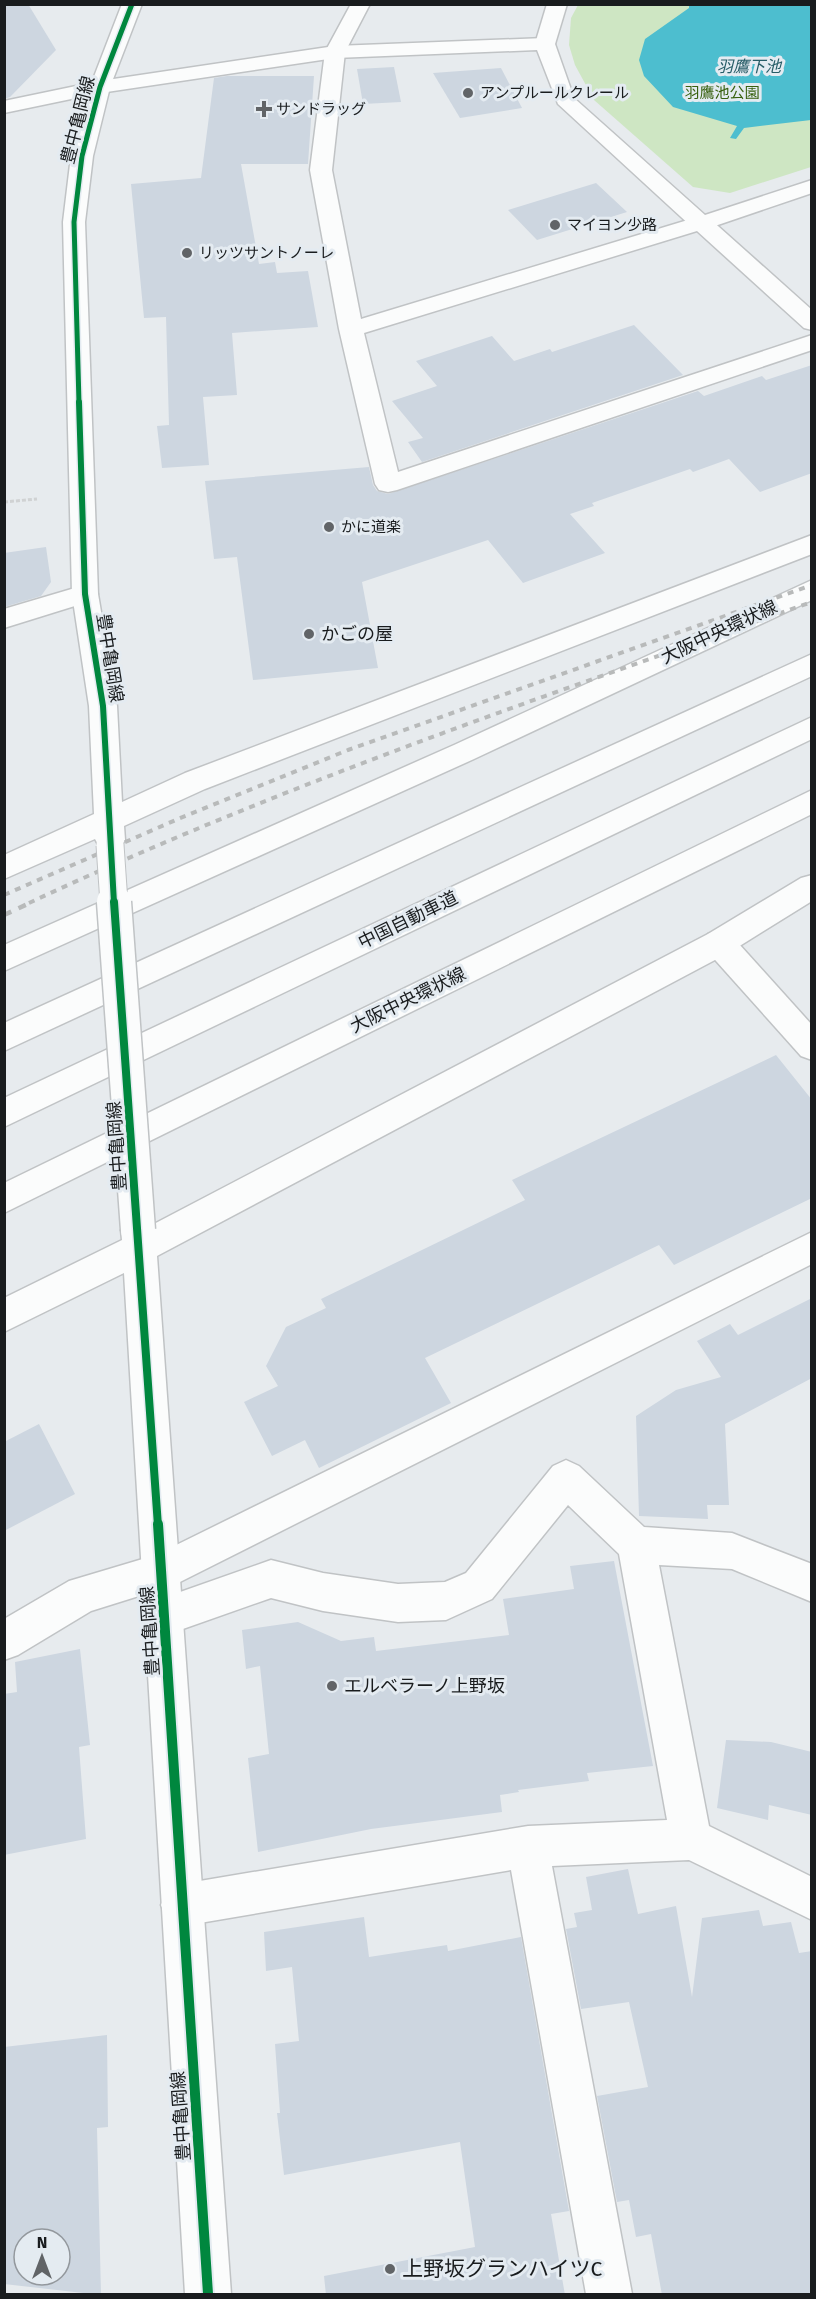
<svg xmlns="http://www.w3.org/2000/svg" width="816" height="2299" viewBox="0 0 816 2299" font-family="'Fira Sans','Noto Sans JP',sans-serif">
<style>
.green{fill:#cee6c3}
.water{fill:#4dbecf}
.building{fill:#cdd6e0;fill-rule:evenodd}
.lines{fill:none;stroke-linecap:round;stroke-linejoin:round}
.street-casing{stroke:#c0c3c5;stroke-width:3}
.secondary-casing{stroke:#c0c3c5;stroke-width:3}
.primary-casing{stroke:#c0c3c5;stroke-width:3}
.highway-casing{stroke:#c0c3c5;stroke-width:3}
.path{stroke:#d0d2d3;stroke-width:3;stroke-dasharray:4 2;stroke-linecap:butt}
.street{fill:#fbfcfc;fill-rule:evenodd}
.secondary{fill:#fbfcfc;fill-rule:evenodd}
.primary{fill:#fbfcfc;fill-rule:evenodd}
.highway{fill:#fbfcfc;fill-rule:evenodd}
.rail-far1{stroke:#b8baba;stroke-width:4;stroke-dasharray:6 6;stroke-linecap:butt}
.rail{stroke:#b8baba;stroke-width:4.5;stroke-dasharray:8 8;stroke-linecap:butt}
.primary-bridge-far1-casing{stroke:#c0c3c5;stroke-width:29;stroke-linecap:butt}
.primary-bridge-casing{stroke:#c0c3c5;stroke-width:37;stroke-linecap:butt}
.primary-bridge-far1{stroke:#fbfcfc;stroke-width:27}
.primary-bridge{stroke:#fbfcfc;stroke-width:34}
.cycleway-far3-casing{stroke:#e4ebf1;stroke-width:8}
.cycleway-far2-casing{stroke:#e4ebf1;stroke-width:9}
.cycleway-far1-casing{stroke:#e4ebf1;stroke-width:11}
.cycleway-casing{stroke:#e4ebf1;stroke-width:14}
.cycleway-far3{stroke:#00873e;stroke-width:5}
.cycleway-far2{stroke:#00873e;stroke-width:6}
.cycleway-far1{stroke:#00873e;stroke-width:8}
.cycleway{stroke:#00873e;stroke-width:10}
.poi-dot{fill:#616467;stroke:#e4ebf1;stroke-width:2}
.labels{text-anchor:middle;stroke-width:6;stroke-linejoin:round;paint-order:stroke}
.far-poi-label{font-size:15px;fill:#191c1e;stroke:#e4ebf1;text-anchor:start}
.far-park-label{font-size:15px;fill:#38610f;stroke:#e4ebf1}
.far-water-label{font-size:16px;font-style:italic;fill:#275d67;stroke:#e4ebf1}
.street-label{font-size:18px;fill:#191c1e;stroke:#e4ebf1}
.poi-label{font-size:18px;fill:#191c1e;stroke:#e4ebf1;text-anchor:start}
.near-poi-label{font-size:21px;fill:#191c1e;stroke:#e4ebf1;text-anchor:start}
</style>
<rect width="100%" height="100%" fill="#e7ebee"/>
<polygon class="green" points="578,5 811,5 811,167 730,193 693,187 594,100 575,65 569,45 571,18"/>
<polygon class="water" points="689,5 811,5 811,120 744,128 736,139 730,138 737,126 673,107 644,76 639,60 645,39 689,8"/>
<g class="building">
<polygon points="4,4 28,4 56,50 10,97 4,99"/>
<polygon points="394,67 401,102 363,104 357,69"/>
<polygon points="501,68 522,108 460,118 433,73"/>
<polygon points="227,76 314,76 308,164 241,164 259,264 275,262 277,273 308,271 318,327 232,333 237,395 203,397 209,465 162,468 157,426 169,425 166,317 144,318 131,184 201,178 214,78"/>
<polygon points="596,183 627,212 537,240 508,210"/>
<polygon points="634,325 683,375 422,462 408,442 423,438 392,401 437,386 416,361 492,336 514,361 550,349 552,352"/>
<polygon points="812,365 812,473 760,492 729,459 693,472 690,469 592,503 594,506 570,514 605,553 523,583 488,540 362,582 378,668 253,680 237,557 214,559 205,481 369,467 373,485 377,491 388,494 698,391 704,396 762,376 766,380"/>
<polygon points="46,547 51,582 41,596 4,607 4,553"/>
<polygon points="776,1055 812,1100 812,1198 674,1265 659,1245 425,1358 451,1403 319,1468 305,1440 272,1456 244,1402 278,1386 266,1366 286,1327 326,1308 321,1299 525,1200 512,1180"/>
<polygon points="812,1298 812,1378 725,1424 729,1505 707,1505 708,1519 639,1516 636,1416 676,1390 721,1377 697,1341 730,1324 738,1335"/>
<polygon points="39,1424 75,1494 4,1531 4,1442"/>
<polygon points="614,1561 653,1766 587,1773 589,1781 518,1790 519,1792 500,1795 502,1812 371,1829 258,1852 248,1758 269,1754 260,1666 246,1669 242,1630 298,1622 341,1641 374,1637 376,1651 509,1635 503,1599 574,1589 570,1566"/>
<polygon points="80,1649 90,1745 79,1747 86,1839 4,1855 4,1694 17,1692 15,1662"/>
<polygon points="726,1740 771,1742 812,1752 812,1815 769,1805 768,1820 717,1808"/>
<polygon points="628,1869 638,1914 676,1906 692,1997 702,1918 759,1910 763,1926 791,1922 799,1953 812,1951 812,2295 662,2295 651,2234 636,2237 629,2200 617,2202 597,2096 648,2087 629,2002 581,2009 566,1929 577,1927 574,1913 592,1910 586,1877"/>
<polygon points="364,1917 369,1957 447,1945 448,1951 521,1937 569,2211 551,2214 565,2295 326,2295 324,2276 475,2247 460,2142 284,2175 277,2113 280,2113 275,2044 299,2041 292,1967 266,1971 264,1932"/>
<path d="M107,2035L108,2127L97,2128L101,2295L4,2284V2047ZM24,2239H60V2275H24Z"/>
</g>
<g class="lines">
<defs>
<g id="street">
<polygon points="351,4 370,4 345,52 332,170 361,319 701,216 709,218 812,310 812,330 804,328 697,231 364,333 398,472 812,335 812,350 397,490 388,492 379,490 375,484 339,329 310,170 325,52"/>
<polygon points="547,4 567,4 555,44 552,48 538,48 535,44"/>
<polygon points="85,585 94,588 98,594 94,600 4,628 4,609"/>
<polygon points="719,931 730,934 812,1025 812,1060 801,1056 708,952 704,943 708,934"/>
<polygon points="812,1232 812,1264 174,1585 91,1611 18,1655 4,1660 4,1619 69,1581 156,1555"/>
<polygon points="566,1460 579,1466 644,1527 732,1533 812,1564 812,1602 732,1569 659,1565 709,1826 812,1877 812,1920 689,1860 552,1866 632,2294 586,2294 511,1870 182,1926 167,1920 161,1905 167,1890 182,1884 528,1826 667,1820 619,1554 568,1505 492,1599 446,1620 398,1622 323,1611 271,1598 163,1636 149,1631 144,1617 149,1603 271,1560 323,1573 398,1584 445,1582 466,1573 553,1466"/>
</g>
<polygon id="secondary" points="545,38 552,40 555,44 574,98 705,215 812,180 812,193 709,228 701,230 693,228 558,104 537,50 335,58 100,93 4,113 4,101 100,81 335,46"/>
<g id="primary">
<polygon points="122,4 142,4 110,87 93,156 85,222 98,594 117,706 122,802 185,773 812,535 812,554 205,789 124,826 125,840 120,848 110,851 100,848 95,839 4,879 4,855 94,814 89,706 72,594 63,222 71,156 90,87"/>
<polygon points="812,580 812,600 474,759 4,971 4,945 454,745"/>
<polygon points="812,790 812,814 4,1213 4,1183"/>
<polygon points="812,875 812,901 730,952 157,1256 231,2294 185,2294 124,1273 4,1332 4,1298 122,1240 121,1230 126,1219 138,1215 150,1219 152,1225 708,934 801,878"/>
</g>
<g id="highway">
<polygon points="812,654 812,676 4,1051 4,1023"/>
<polygon points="812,717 812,739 4,1127 4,1098"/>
</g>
</defs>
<use href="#street" class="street-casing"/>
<use href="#secondary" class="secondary-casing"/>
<use href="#primary" class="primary-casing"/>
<use href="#highway" class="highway-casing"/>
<polyline class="path" points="4,502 37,499"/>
<use href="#street" class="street"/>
<use href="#secondary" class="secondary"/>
<use href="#primary" class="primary"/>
<use href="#highway" class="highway"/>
<g class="rail-far1">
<polyline points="4,895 178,819 348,750 812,585"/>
<path d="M29,903C283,784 548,695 812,602"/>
</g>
<polyline class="rail" points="4,915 32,902"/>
<defs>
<polyline id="primary-bridge-far1" points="110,845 114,903"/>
<polyline id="primary-bridge" points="114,902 138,1230"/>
</defs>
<use href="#primary-bridge-far1" class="primary-bridge-far1-casing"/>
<use href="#primary-bridge" class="primary-bridge-casing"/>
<use href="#primary-bridge-far1" class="primary-bridge-far1"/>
<use href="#primary-bridge" class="primary-bridge"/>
<defs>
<polyline id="cycleway-far3" points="79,403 74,222 82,156 100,87 132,4"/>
<polyline id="cycleway-far2" points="79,402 85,594 103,706 114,903"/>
<polyline id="cycleway-far1" points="114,902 158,1526"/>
<polyline id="cycleway" points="158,1524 208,2294"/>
</defs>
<use href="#cycleway-far3" class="cycleway-far3-casing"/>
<use href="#cycleway-far2" class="cycleway-far2-casing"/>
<use href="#cycleway-far1" class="cycleway-far1-casing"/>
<use href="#cycleway" class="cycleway-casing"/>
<use href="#cycleway-far3" class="cycleway-far3"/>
<use href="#cycleway-far2" class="cycleway-far2"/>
<use href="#cycleway-far1" class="cycleway-far1"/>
<use href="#cycleway" class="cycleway"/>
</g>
<g class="poi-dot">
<circle cx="468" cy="93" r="6"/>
<path d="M261 100h6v6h6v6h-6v6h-6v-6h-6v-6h6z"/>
<circle cx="555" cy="225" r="6"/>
<circle cx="187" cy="253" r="6"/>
<circle cx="329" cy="527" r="6"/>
<circle cx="309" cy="634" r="6"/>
<circle cx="332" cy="1686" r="6"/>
<circle cx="390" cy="2269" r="6"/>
</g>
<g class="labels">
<g class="far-poi-label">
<text x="480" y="98">アンプルールクレール</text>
<text x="276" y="114">サンドラッグ</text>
<text x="567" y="230">マイヨン少路</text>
<text x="199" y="258">リッツサントノーレ</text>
<text x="341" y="532">かに道楽</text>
</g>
<g class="far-park-label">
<text x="722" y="98">羽鷹池公園</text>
</g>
<g class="far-water-label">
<text x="749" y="72">羽鷹下池</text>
</g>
<g class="street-label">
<text transform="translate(78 120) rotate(-76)" y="6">豊中亀岡線</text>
<text transform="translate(719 632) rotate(-25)" y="6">大阪中央環状線</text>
<text transform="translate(110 658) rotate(81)" y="6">豊中亀岡線</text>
<text transform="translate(408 920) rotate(-26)" y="6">中国自動車道</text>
<text transform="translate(408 1000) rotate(-26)" y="6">大阪中央環状線</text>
<text transform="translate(117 1146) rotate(-94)" y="6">豊中亀岡線</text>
<text transform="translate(150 1631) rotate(-94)" y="6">豊中亀岡線</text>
<text transform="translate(181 2116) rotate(-94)" y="6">豊中亀岡線</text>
</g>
<g class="poi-label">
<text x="321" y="640">かごの屋</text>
<text x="344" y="1692">エルベラーノ上野坂</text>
</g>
<g class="near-poi-label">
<text x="402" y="2276">上野坂グランハイツC</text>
</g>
</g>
<rect width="816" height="2299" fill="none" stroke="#191c1e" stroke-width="12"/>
<g transform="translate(42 2257)"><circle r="28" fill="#e4ebf1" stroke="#93989d" stroke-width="1.5"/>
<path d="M0-4.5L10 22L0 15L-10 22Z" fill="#616467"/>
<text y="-9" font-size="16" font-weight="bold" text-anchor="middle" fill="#191c1e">N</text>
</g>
</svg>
